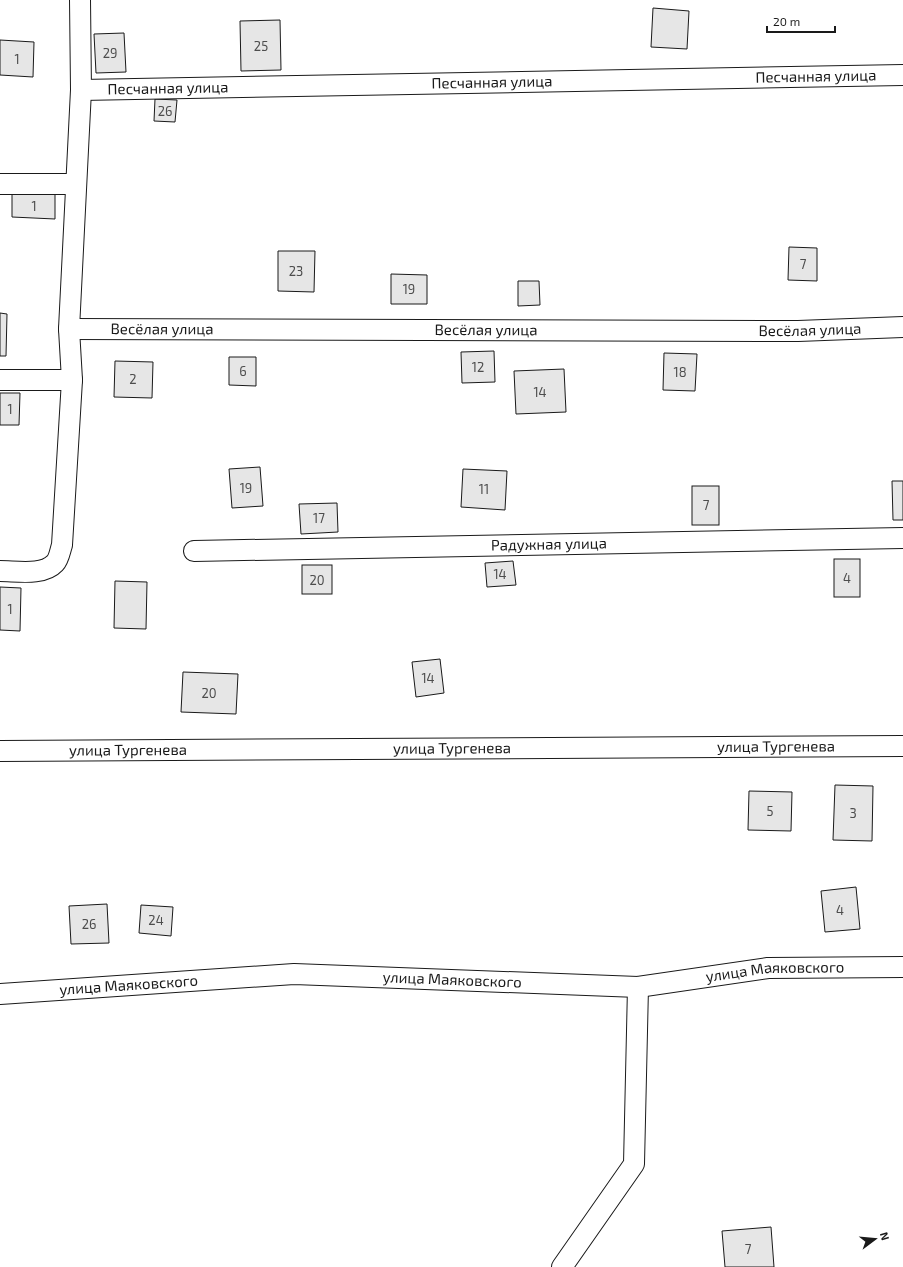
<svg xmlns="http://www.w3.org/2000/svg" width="903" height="1267" viewBox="0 0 903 1267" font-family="'Exo 2',sans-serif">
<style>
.building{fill:#e6e6e6;stroke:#1a1a1a}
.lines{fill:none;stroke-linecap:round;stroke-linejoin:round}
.street-casing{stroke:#1a1a1a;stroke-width:22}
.street{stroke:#fff;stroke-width:20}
.labels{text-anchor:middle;stroke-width:3;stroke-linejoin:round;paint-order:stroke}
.number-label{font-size:13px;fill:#4d4d4d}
.street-label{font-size:15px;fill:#1a1a1a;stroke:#fff}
</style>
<rect width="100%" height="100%" fill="#fff"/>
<g class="building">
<polygon points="653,8 689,11 687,49 651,47"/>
<polygon points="280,20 281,70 241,71 240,21"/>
<polygon points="124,33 126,72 96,73 94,34"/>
<polygon points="0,40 34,42 33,77 0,75"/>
<polygon points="155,99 177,100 175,122 154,121"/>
<polygon points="12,193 55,194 55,219 12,217"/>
<polygon points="789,247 817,248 817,281 788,280"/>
<polygon points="278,251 315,251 314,292 278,291"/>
<polygon points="391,274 427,275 427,304 391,304"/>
<polygon points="518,281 539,281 540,305 518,306"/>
<polygon points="0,313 7,314 6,356 0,356"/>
<polygon points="494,351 495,382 462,383 461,352"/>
<polygon points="664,353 697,354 695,391 663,390"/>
<polygon points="229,357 256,357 256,386 229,385"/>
<polygon points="115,361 153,362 152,398 114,397"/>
<polygon points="564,369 566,412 516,414 514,371"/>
<polygon points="0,393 20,393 19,425 0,425"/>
<polygon points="260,467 263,506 232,508 229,469"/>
<polygon points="463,469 507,471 505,510 461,507"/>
<polygon points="892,481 903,481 903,520 893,520"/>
<rect x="692" y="486" width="27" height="39"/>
<polygon points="337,503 338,532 301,534 299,504"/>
<rect x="834" y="559" width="26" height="38"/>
<polygon points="513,561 516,585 487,587 485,563"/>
<rect x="302" y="565" width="30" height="29"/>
<polygon points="115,581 147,582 146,629 114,628"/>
<polygon points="0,587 21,588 20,631 0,630"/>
<polygon points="440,659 444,693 416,697 412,662"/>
<polygon points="183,672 238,674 236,714 181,712"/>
<polygon points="835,785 873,786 872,841 833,840"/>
<polygon points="749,791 792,792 791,831 748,830"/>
<polygon points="856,887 860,929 825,932 821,891"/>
<polygon points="107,904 109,943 71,944 69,906"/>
<polygon points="141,905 173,907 171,936 139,933"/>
<polygon points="771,1227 774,1267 725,1267 722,1231"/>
</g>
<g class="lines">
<defs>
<g id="street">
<path id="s1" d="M81,90L903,75"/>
<polyline points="0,184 76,184"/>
<path id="s2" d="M69,329L798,331L903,327"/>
<polyline points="0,380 72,380"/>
<path id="s3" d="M194,551L903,538"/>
<path d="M0,571C17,571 43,576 55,563C59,559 60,551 62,545L72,380L69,329L81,90L80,0"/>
<path id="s4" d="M0,751L903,746"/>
<path id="s5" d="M0,994L294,974L638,987L768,968L903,967"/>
<polyline points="562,1267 634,1164 638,987"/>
</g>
</defs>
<use href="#street" class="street-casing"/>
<use href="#street" class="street"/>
</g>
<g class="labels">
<g class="number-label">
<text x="261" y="51">25</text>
<text x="110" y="58">29</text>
<text x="17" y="64">1</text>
<text x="165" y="116">26</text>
<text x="34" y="211">1</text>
<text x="803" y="269">7</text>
<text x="296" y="276">23</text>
<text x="409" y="294">19</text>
<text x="478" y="372">12</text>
<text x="243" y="376">6</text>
<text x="680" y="377">18</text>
<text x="133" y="384">2</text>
<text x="540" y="397">14</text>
<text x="10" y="414">1</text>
<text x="246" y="493">19</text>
<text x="484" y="494">11</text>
<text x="706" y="510">7</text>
<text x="319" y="523">17</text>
<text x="500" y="579">14</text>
<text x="847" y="583">4</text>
<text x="317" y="585">20</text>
<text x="10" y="614">1</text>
<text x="428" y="683">14</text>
<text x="209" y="698">20</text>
<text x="770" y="816">5</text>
<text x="853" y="818">3</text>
<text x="840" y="915">4</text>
<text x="156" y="925">24</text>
<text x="89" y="929">26</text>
<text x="748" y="1254">7</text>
</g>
<g class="street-label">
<text dy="5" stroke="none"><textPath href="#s1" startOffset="735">Песчанная улица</textPath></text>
<text dy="5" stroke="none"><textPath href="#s1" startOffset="411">Песчанная улица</textPath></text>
<text dy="5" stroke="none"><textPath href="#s1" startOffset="87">Песчанная улица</textPath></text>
<text dy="5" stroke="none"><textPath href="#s2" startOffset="93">Весёлая улица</textPath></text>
<text dy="5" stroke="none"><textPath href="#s2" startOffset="741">Весёлая улица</textPath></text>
<text dy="5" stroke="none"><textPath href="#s2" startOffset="417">Весёлая улица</textPath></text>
<text dy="5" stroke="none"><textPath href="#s3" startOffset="355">Радужная улица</textPath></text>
<text dy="5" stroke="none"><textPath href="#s4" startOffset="776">улица Тургенева</textPath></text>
<text dy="5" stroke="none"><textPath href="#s4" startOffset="452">улица Тургенева</textPath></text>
<text dy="5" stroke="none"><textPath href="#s4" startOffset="128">улица Тургенева</textPath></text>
<text dy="5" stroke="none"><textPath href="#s5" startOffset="777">улица Маяковского</textPath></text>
<text dy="5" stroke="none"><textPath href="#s5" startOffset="453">улица Маяковского</textPath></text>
<text dy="5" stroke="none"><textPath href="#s5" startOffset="129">улица Маяковского</textPath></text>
</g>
</g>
<g transform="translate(875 1239) rotate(74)" stroke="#ffffff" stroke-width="3" paint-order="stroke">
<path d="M0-3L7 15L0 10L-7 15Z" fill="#1a1a1a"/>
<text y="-6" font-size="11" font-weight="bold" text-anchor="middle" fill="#1a1a1a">N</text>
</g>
<path d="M767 26v6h68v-6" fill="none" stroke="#1a1a1a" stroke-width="2"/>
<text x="773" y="26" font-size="12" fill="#1a1a1a" stroke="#ffffff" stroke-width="3" paint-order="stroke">20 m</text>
</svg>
